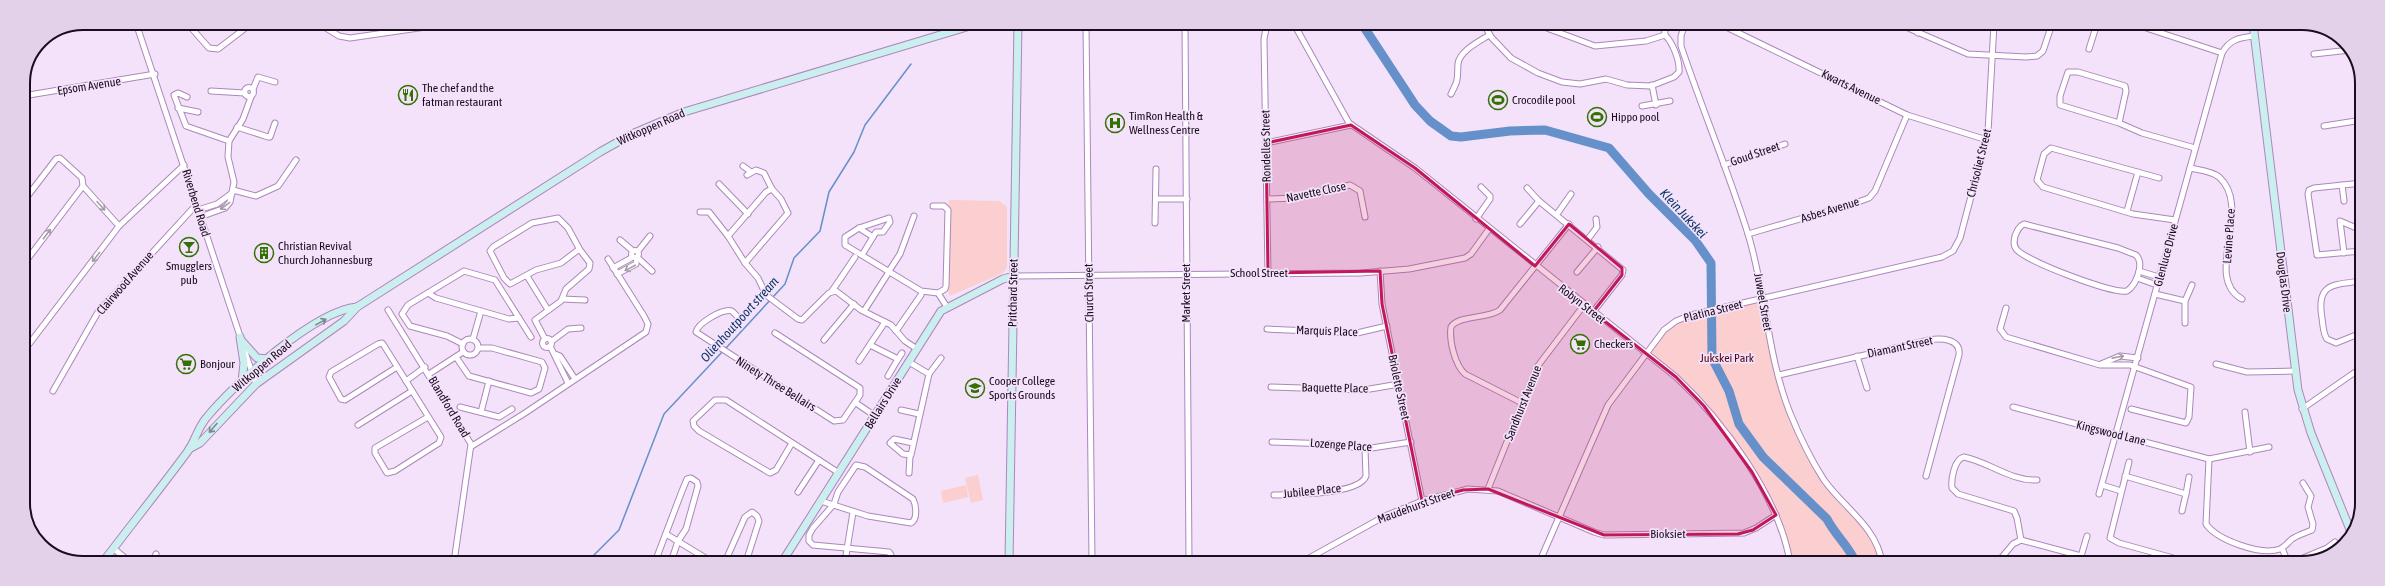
<svg xmlns="http://www.w3.org/2000/svg" width="2385" height="586" viewBox="0 0 2385 586" font-family="'Asap Condensed',sans-serif">
<style>
.green{fill:#fbcecf}
.lines{fill:none;stroke-linecap:round;stroke-linejoin:round}
.stream{stroke:#6690c9;stroke-width:1.5}
.river{stroke:#6690c9;stroke-width:9}
.street-casing{stroke:#ae86bd;stroke-width:7}
.secondary-casing{stroke:#ae86bd;stroke-width:9}
.street{stroke:#fff;stroke-width:5}
.secondary{stroke:#cbefef;stroke-width:7}
.oneway{stroke:#a49ea6}
.oneway2{stroke:#7c8992}
.marked{fill:#c2185b;fill-opacity:0.2;stroke:#c2185b;stroke-width:3;stroke-linejoin:round}
.labels{text-anchor:middle;stroke-width:3.5;stroke-linejoin:round;paint-order:stroke}
.street-label{font-size:12px;fill:#1b0c20;stroke:#f3e2f9}
.poi-label{font-size:12px;fill:#1b0c20;stroke:#f3e2f9;text-anchor:start}
.park-label{font-size:12px;fill:#500817;stroke:#f3e2f9}
.water-label{font-size:13px;font-style:italic;fill:#0b3569;stroke:#f3e2f9}
.rim{fill:none;stroke:#1b0c20;stroke-width:2}
</style>
<rect width="100%" height="100%" fill="#f3e2f9"/>
<g class="green">
<polygon points="949,200 999,201 1007,207 1007,267 1003,273 950,296 948,290"/>
<polygon points="1765,298 1780,374 1794,419 1815,463 1863,524 1882,563 1793,563 1779,516 1768,496 1711,410 1648,352 1676,320"/>
<polygon points="978,475 983,500 971,503 965,478"/>
<polygon points="966,485 968,497 943,503 941,491"/>
</g>
<g class="lines">
<g class="stream">
<polyline points="726,348 785,284 794,258 820,231 829,192 854,152 865,125 911,64"/>
<polyline points="587,562 619,530 664,414 723,351"/>
</g>
<path class="river" d="M1362,24L1415,105L1430,121L1451,136L1461,137L1510,131L1545,130L1609,148L1649,194L1695,240L1711,263L1712,358L1729,391L1739,424L1763,457L1827,519C1835,535 1849,546 1856,563"/>
<defs>
<g id="street">
<polyline points="136,23 241,339"/>
<polyline points="187,23 209,48 218,49 252,23"/>
<polyline points="318,23 339,36 350,38 453,23"/>
<polyline points="1086,24 1092,562"/>
<polyline points="1185,24 1189,562"/>
<path d="M1294,24L1349,123L1415,168L1676,377C1723,421 1780,498 1790,563"/>
<path d="M1484,24L1491,37L1511,58L1538,73L1562,82L1580,84L1606,79L1627,85L1651,86L1674,77L1679,72C1680,61 1673,43 1665,35"/>
<polyline points="1536,24 1595,46 1646,41 1665,35"/>
<polyline points="1664,24 1665,35"/>
<path d="M1685,24L1681,36V46C1702,109 1728,170 1748,234C1766,292 1767,355 1790,413C1799,435 1811,460 1824,480C1843,507 1877,527 1882,563"/>
<polyline points="1720,24 1907,115 1987,140"/>
<polyline points="1899,24 1968,54 2026,57 2037,56 2043,51 2052,24"/>
<polyline points="2134,24 2222,53"/>
<polyline points="1918,33 1919,24"/>
<polyline points="2089,49 2097,24"/>
<polyline points="2314,54 2350,50"/>
<polyline points="1652,85 1656,105"/>
<circle cx="249" cy="92" r="4.5"/>
<polyline points="253,89 258,77 275,82"/>
<polyline points="211,91 245,93"/>
<path d="M1451,94C1459,78 1457,81 1458,64C1459,51 1480,41 1489,35"/>
<polyline points="23,96 155,74"/>
<polyline points="187,97 178,93 174,95 186,126 229,141"/>
<polyline points="1642,106 1670,101"/>
<polyline points="178,108 198,112"/>
<polyline points="2119,123 2060,105 2060,96 2068,72 2078,72 2125,86 2126,91 2119,123 2142,133 2195,148"/>
<polyline points="2324,126 2362,120"/>
<polyline points="237,127 268,137 270,137 275,123"/>
<polyline points="1266,143 1351,125"/>
<polyline points="1724,165 1785,144"/>
<polyline points="743,166 751,172"/>
<path d="M2190,168C2199,170 2212,171 2219,177C2254,208 2202,277 2242,299"/>
<polyline points="747,175 756,170 764,173 772,189 781,199 788,213 745,263 758,278 766,295 798,319 802,320 829,293 836,291 861,310 891,325 905,341 917,349"/>
<polyline points="2159,178 2051,148 2044,154 2037,180 2043,187 2133,214 2175,220"/>
<polyline points="719,184 748,214"/>
<polyline points="2342,185 2344,201"/>
<polyline points="1527,188 1539,201 1623,270 1622,275 1593,312"/>
<polyline points="233,190 256,196 278,186 296,160"/>
<polyline points="1156,199 1187,199"/>
<polyline points="1267,199 1295,198 1350,185 1360,191 1365,217"/>
<polyline points="23,202 56,159 60,158 82,178 83,186 119,226"/>
<polyline points="933,206 944,206 948,210 946,286 945,289 938,293 947,307"/>
<polyline points="198,210 217,204 232,193"/>
<polyline points="2127,211 2138,172"/>
<polyline points="700,212 709,212 728,236"/>
<polyline points="1557,214 1571,194"/>
<polyline points="200,217 225,208 230,202 234,182 228,157 229,141 243,119 251,97"/>
<polyline points="1476,219 1490,199 1490,196 1481,187"/>
<polyline points="1155,223 1156,169"/>
<polyline points="1520,224 1539,201"/>
<path d="M2024,224L2118,248L2136,255C2145,264 2136,285 2127,291C2112,294 2029,262 2017,250C2013,246 2014,241 2015,236C2017,231 2019,226 2024,224Z"/>
<polyline points="859,228 873,237"/>
<polyline points="1748,234 1858,202 1869,198 1875,191 1907,115"/>
<polyline points="1588,239 1597,227 1596,219"/>
<polyline points="620,240 633,251"/>
<circle cx="635" cy="254" r="3.5"/>
<polyline points="638,251 650,236"/>
<polyline points="2361,251 2317,255 2308,194 2309,190 2314,188 2362,183"/>
<polyline points="2344,253 2340,221 2361,230"/>
<polyline points="862,255 876,232 883,232 890,222 889,218 859,228 845,237 845,245 921,291 938,293"/>
<polyline points="637,257 652,271"/>
<polyline points="745,263 728,236 766,192 772,189"/>
<polyline points="23,265 83,186"/>
<polyline points="613,268 633,257"/>
<polyline points="889,271 900,254 914,216"/>
<polyline points="1380,271 1382,304 1422,501"/>
<polyline points="2139,271 2159,277"/>
<polyline points="1577,272 1598,247"/>
<polyline points="1268,273 1264,39 1266,29 1274,24"/>
<polyline points="617,274 636,264 637,257"/>
<polyline points="527,276 548,310"/>
<polyline points="1014,276 1361,273 1409,269 1465,258 1471,254 1489,229"/>
<polyline points="2137,278 2157,285"/>
<polyline points="832,291 855,257"/>
<polyline points="428,293 436,298 509,319 519,318"/>
<polyline points="2155,294 2185,301"/>
<polyline points="562,299 585,300"/>
<polyline points="2006,308 2000,329 2006,337 2100,365 2130,365 2191,387 2189,417 2186,423 2131,409"/>
<polyline points="388,310 471,444 454,562"/>
<polyline points="864,311 887,275"/>
<path d="M737,316L732,311C723,308 698,323 696,332L834,421L843,420L860,395V388L775,333"/>
<polyline points="2185,323 2185,301 2192,285"/>
<polyline points="1267,329 1357,333 1387,326"/>
<polyline points="896,331 921,295"/>
<path d="M2361,333L2336,343L2327,339C2323,334 2323,325 2322,318C2316,283 2333,285 2361,281"/>
<circle cx="547" cy="343" r="4.5"/>
<circle cx="470" cy="347" r="8"/>
<polyline points="473,339 481,311"/>
<polyline points="545,339 535,320 561,301 566,289 589,269 590,263 580,250 578,250 561,263 536,270 510,284 504,278 490,251 493,247 532,223 558,218 568,228 580,250"/>
<polyline points="824,340 854,304"/>
<polyline points="552,341 568,329 581,328"/>
<polyline points="463,344 447,336 410,326 402,314 408,305 464,271 495,280 531,337"/>
<polyline points="870,345 898,359 902,353"/>
<polyline points="550,346 568,383"/>
<polyline points="23,352 119,226 184,165"/>
<polyline points="245,352 256,384"/>
<polyline points="555,354 560,356 575,379"/>
<polyline points="1857,356 1867,388"/>
<polyline points="456,357 469,376 531,393 539,389 545,368 542,362 492,348 479,348"/>
<polyline points="859,361 885,322"/>
<polyline points="909,362 929,374 911,455 903,454 890,443 894,439 913,443"/>
<polyline points="2101,364 2120,356 2138,358"/>
<polyline points="2216,364 2247,372 2295,371"/>
<polyline points="397,367 345,400 341,399 329,377 331,372 378,344 382,343 383,344 441,437 439,443 395,471 387,473 375,453 375,448 428,417"/>
<polyline points="429,374 463,352"/>
<polyline points="929,374 941,358"/>
<path d="M1779,375L1929,340C1940,338 1961,338 1959,355L1926,476"/>
<polyline points="888,376 898,359"/>
<polyline points="406,381 425,367"/>
<polyline points="1271,387 1364,390 1399,384"/>
<polyline points="53,391 98,312 196,205"/>
<polyline points="856,403 875,416"/>
<path d="M1522,403L1465,374C1455,365 1449,341 1451,327C1458,315 1488,319 1500,310L1569,224"/>
<polyline points="460,407 499,417 512,409"/>
<polyline points="2013,407 2209,459 2269,447"/>
<polyline points="2302,409 2361,368"/>
<polyline points="901,410 919,414"/>
<polyline points="481,412 489,381"/>
<polyline points="2245,412 2250,452"/>
<polyline points="358,425 412,391"/>
<polyline points="1272,442 1331,444 1365,449 1411,442"/>
<polyline points="792,443 776,470 770,473 699,431 694,426 693,421 715,400 726,400 839,473"/>
<polyline points="472,446 525,413 646,332 648,324 644,316 608,259"/>
<path d="M2209,459L2206,524C2217,540 2261,556 2280,549C2285,547 2288,542 2292,539C2298,535 2305,533 2312,530L2313,524L2308,507L2311,496L2303,483"/>
<polyline points="2129,462 2110,538 2119,543 2184,561"/>
<polyline points="909,473 910,456"/>
<polyline points="2125,476 2186,494 2189,477"/>
<polyline points="2102,485 2121,491"/>
<polyline points="1488,489 1537,367 1584,305"/>
<polyline points="798,492 819,460"/>
<path d="M2099,494L2222,53C2230,39 2239,38 2254,36"/>
<path d="M1274,495C1293,494 1359,495 1366,476L1365,449"/>
<path d="M821,501L868,516L911,523C918,519 916,505 913,499L865,467L856,465L838,492L834,504L813,528L809,535V541L813,545L889,552L891,555L890,562"/>
<polyline points="2182,511 2186,494"/>
<polyline points="666,534 712,562"/>
<path d="M2021,540L2017,518L2014,511L1958,494L1952,488C1951,480 1954,459 1964,457C1989,462 2010,481 2037,480"/>
<polyline points="2329,547 2331,553"/>
<polyline points="113,548 130,562"/>
<polyline points="2282,548 2288,563"/>
<polyline points="1967,560 1973,563"/>
<polyline points="152,562 156,554"/>
<polyline points="655,562 682,491 687,479 691,478 697,482 698,486 686,529 678,541 671,562"/>
<polyline points="725,562 745,517 752,512 757,516 759,521 746,562"/>
<polyline points="845,562 853,512"/>
<polyline points="1302,562 1385,516 1422,501 1468,489 1498,491 1594,532 1604,535 1744,533 1756,528 1776,515"/>
<polyline points="1539,563 1608,405 1664,330 1676,321 1691,315 1942,257 1953,251 1960,238 1988,132 1994,24"/>
<polyline points="1997,563 2013,544 2021,540 2081,556"/>
<polyline points="2079,563 2087,536"/>
<polyline points="2291,563 2327,548 2335,542"/>
</g>
<g id="secondary">
<polyline points="2253,24 2298,390 2311,433 2351,532"/>
<polyline points="240,337 244,363 242,381"/>
<polyline points="241,340 257,358 268,359"/>
<polyline points="189,449 200,443 256,384 344,321 357,307 600,152 632,134 684,112 980,23"/>
<path d="M103,562C131,525 160,489 188,451C195,441 198,427 207,417C234,384 314,311 357,307"/>
<polyline points="782,562 941,311 1003,279 1014,276"/>
<polyline points="1009,562 1018,24"/>
</g>
</defs>
<use href="#street" class="street-casing"/>
<use href="#secondary" class="secondary-casing"/>
<use href="#street" class="street"/>
<use href="#secondary" class="secondary"/>
</g>
<defs><path id="oneway-shaft" d="M-6 0H5M1.5-3L5.5 0L1.5 3" fill="none" stroke-width="1.6" stroke-linecap="round" stroke-linejoin="round"/></defs>
<g class="oneway">
<use href="#oneway-shaft" transform="translate(101 206) rotate(48)"/>
<use href="#oneway-shaft" transform="translate(225 206) rotate(144)"/>
<use href="#oneway-shaft" transform="translate(47 234) rotate(-53)"/>
<use href="#oneway-shaft" transform="translate(96 257) rotate(128)"/>
<use href="#oneway-shaft" transform="translate(630 268) rotate(152)"/>
<use href="#oneway-shaft" transform="translate(2118 357) rotate(-11)"/>
</g>
<g class="oneway2">
<use href="#oneway-shaft" transform="translate(321 322) rotate(-29)"/>
<use href="#oneway-shaft" transform="translate(213 428) rotate(131)"/>
</g>
<path class="marked" d="M1351,125L1415,168L1535,266L1569,224L1622,268V275L1593,312L1676,377L1704,406L1752,472L1776,515L1753,530L1738,534L1604,535L1488,489L1463,490L1422,501L1382,304L1380,271L1268,273L1266,143Z"/>
<defs>
<symbol id="restaurant-ring" viewBox="-11 -11 22 22"><circle r="9.5" fill="#f3e2f9" stroke="#337003" stroke-width="1.5"/><path d="M-5-6h1v4h1v-4h1v4h1v-4h1v5L-1.5 .5V6h-2V.5L-5-1ZM5-6V6H3V1.5H1.5Q1.5-4 5-6Z" fill="#337003"/></symbol>
<symbol id="stadium-ring" viewBox="-11 -11 22 22"><circle r="9.5" fill="#f3e2f9" stroke="#337003" stroke-width="1.5"/><path d="M0-5a6.5 5 0 1 0 0 10a6.5 5 0 1 0 0-10ZM-3.5-1.8h7v3.6h-7Z" fill="#337003"/></symbol>
<symbol id="hospital-ring" viewBox="-11 -11 22 22"><circle r="9.5" fill="#f3e2f9" stroke="#337003" stroke-width="1.5"/><path d="M-5-5h3v3.5h4V-5h3V5h-3V1.5h-4V5h-3Z" fill="#337003"/></symbol>
<symbol id="bar-ring" viewBox="-11 -11 22 22"><circle r="9.5" fill="#f3e2f9" stroke="#337003" stroke-width="1.5"/><path d="M-6-5H6L.8 .8V4.5H3.5V6h-7V4.5H-.8V.8Z" fill="#337003"/></symbol>
<symbol id="building-ring" viewBox="-11 -11 22 22"><circle r="9.5" fill="#f3e2f9" stroke="#337003" stroke-width="1.5"/><path d="M-4-6H4V6H1V3H-1V6H-4ZM-2.5-4.3h1.7v1.8h-1.7ZM.8-4.3h1.7v1.8H.8ZM-2.5-1h1.7V.8h-1.7ZM.8-1h1.7V.8H.8Z" fill="#337003"/></symbol>
<symbol id="supermarket-ring" viewBox="-11 -11 22 22"><circle r="9.5" fill="#f3e2f9" stroke="#337003" stroke-width="1.5"/><path d="M-6-5.5h2.5l.6 2H6L4.5 2H-2.5L-4.4-4H-6ZM-1.5 3.2a1.3 1.3 0 1 0 .1 0ZM3 3.2a1.3 1.3 0 1 0 .1 0Z" fill="#337003"/></symbol>
<symbol id="school-ring" viewBox="-11 -11 22 22"><circle r="9.5" fill="#f3e2f9" stroke="#337003" stroke-width="1.5"/><path d="M0-5L7-2L0 1L-7-2ZM-4 1L0 2.5L4 1V4Q0 6-4 4Z" fill="#337003"/></symbol>
</defs>
<g fill-rule="evenodd">
<use href="#restaurant-ring" x="397" y="84" width="22" height="22"/>
<use href="#stadium-ring" x="1487" y="89" width="22" height="22"/>
<use href="#stadium-ring" x="1586" y="106" width="22" height="22"/>
<use href="#hospital-ring" x="1104" y="112" width="22" height="22"/>
<use href="#bar-ring" x="178" y="236" width="22" height="22"/>
<use href="#building-ring" x="253" y="242" width="22" height="22"/>
<use href="#supermarket-ring" x="1569" y="333" width="22" height="22"/>
<use href="#supermarket-ring" x="175" y="353" width="22" height="22"/>
<use href="#school-ring" x="964" y="377" width="22" height="22"/>
</g>
<g class="labels">
<g class="street-label">
<text transform="translate(89 86) rotate(-9)" y="4">Epsom Avenue</text>
<text transform="translate(1851 87) rotate(26)" y="4">Kwarts Avenue</text>
<text transform="translate(651 127) rotate(-24)" y="4">Witkoppen Road</text>
<text transform="translate(1266 146) rotate(-91)" y="4">Rondelles Street</text>
<text transform="translate(1755 154) rotate(-19)" y="4">Goud Street</text>
<text transform="translate(1979 163) rotate(-76)" y="4">Chrisoliet Street</text>
<text transform="translate(1316 192) rotate(-12)" y="4">Navette Close</text>
<text transform="translate(196 203) rotate(73)" y="4">Riverbend Road</text>
<text transform="translate(1830 210) rotate(-17)" y="4">Asbes Avenue</text>
<text transform="translate(2229 236) rotate(-86)" y="4">Levine Place</text>
<text transform="translate(2166 255) rotate(-75)" y="4">Glenluce Drive</text>
<text x="1259" y="277">School Street</text>
<text transform="translate(2284 282) rotate(83)" y="4">Douglas Drive</text>
<text transform="translate(125 283) rotate(-49)" y="4">Clairwood Avenue</text>
<text transform="translate(1013 293) rotate(-89)" y="4">Pritchard Street</text>
<text transform="translate(1089 293) rotate(-91)" y="4">Church Street</text>
<text transform="translate(1186 293) rotate(-90)" y="4">Market Street</text>
<text transform="translate(1763 302) rotate(80)" y="4">Juweel Street</text>
<text transform="translate(1582 304) rotate(38)" y="4">Robyn Street</text>
<text transform="translate(1713 311) rotate(-14)" y="4">Platina Street</text>
<text transform="translate(1327 331) rotate(2)" y="4">Marquis Place</text>
<text transform="translate(1900 347) rotate(-12)" y="4">Diamant Street</text>
<text transform="translate(262 366) rotate(-40)" y="4">Witkoppen Road</text>
<text transform="translate(776 384) rotate(32)" y="4">Ninety Three Bellairs</text>
<text transform="translate(1399 387) rotate(78)" y="4">Briolette Street</text>
<text transform="translate(1335 388) rotate(1)" y="4">Baquette Place</text>
<text transform="translate(883 403) rotate(-58)" y="4">Bellairs Drive</text>
<text transform="translate(1523 403) rotate(-68)" y="4">Sandhurst Avenue</text>
<text transform="translate(449 407) rotate(59)" y="4">Blandford Road</text>
<text transform="translate(2111 433) rotate(14)" y="4">Kingswood Lane</text>
<text transform="translate(1341 445) rotate(4)" y="4">Lozenge Place</text>
<text transform="translate(1312 491) rotate(-6)" y="4">Jubilee Place</text>
<text transform="translate(1416 506) rotate(-20)" y="4">Maudehurst Street</text>
<text x="1668" y="538">Bioksiet</text>
</g>
<g class="poi-label">
<text x="422" y="92">The chef and the<tspan x="422" dy="14">fatman restaurant</tspan></text>
<text x="1512" y="104">Crocodile pool</text>
<text x="1129" y="120">TimRon Health &amp;<tspan x="1129" dy="14">Wellness Centre</tspan></text>
<text x="1611" y="121">Hippo pool</text>
<text x="278" y="250">Christian Revival<tspan x="278" dy="14">Church Johannesburg</tspan></text>
<text x="189" y="270" text-anchor="middle">Smugglers<tspan x="189" dy="14">pub</tspan></text>
<text x="1594" y="348">Checkers</text>
<text x="200" y="368">Bonjour</text>
<text x="989" y="385">Cooper College<tspan x="989" dy="14">Sports Grounds</tspan></text>
</g>
<g class="park-label">
<text x="1727" y="362">Jukskei Park</text>
</g>
<g class="water-label">
<text transform="translate(1684 213) rotate(47)" y="5">Klein Jukskei</text>
<text transform="translate(739 319) rotate(-48)" y="5">Olienhoutpoort stream</text>
</g>
</g>
<path d="M0 0H2385V586H0ZM83 30H2302A53 53 0 0 1 2355 83V503A53 53 0 0 1 2302 556H83A53 53 0 0 1 30 503V83A53 53 0 0 1 83 30Z" fill="#e2d1e8" fill-rule="evenodd"/>
<path class="rim" d="M83 30H2302A53 53 0 0 1 2355 83V503A53 53 0 0 1 2302 556H83A53 53 0 0 1 30 503V83A53 53 0 0 1 83 30Z"/>
</svg>
